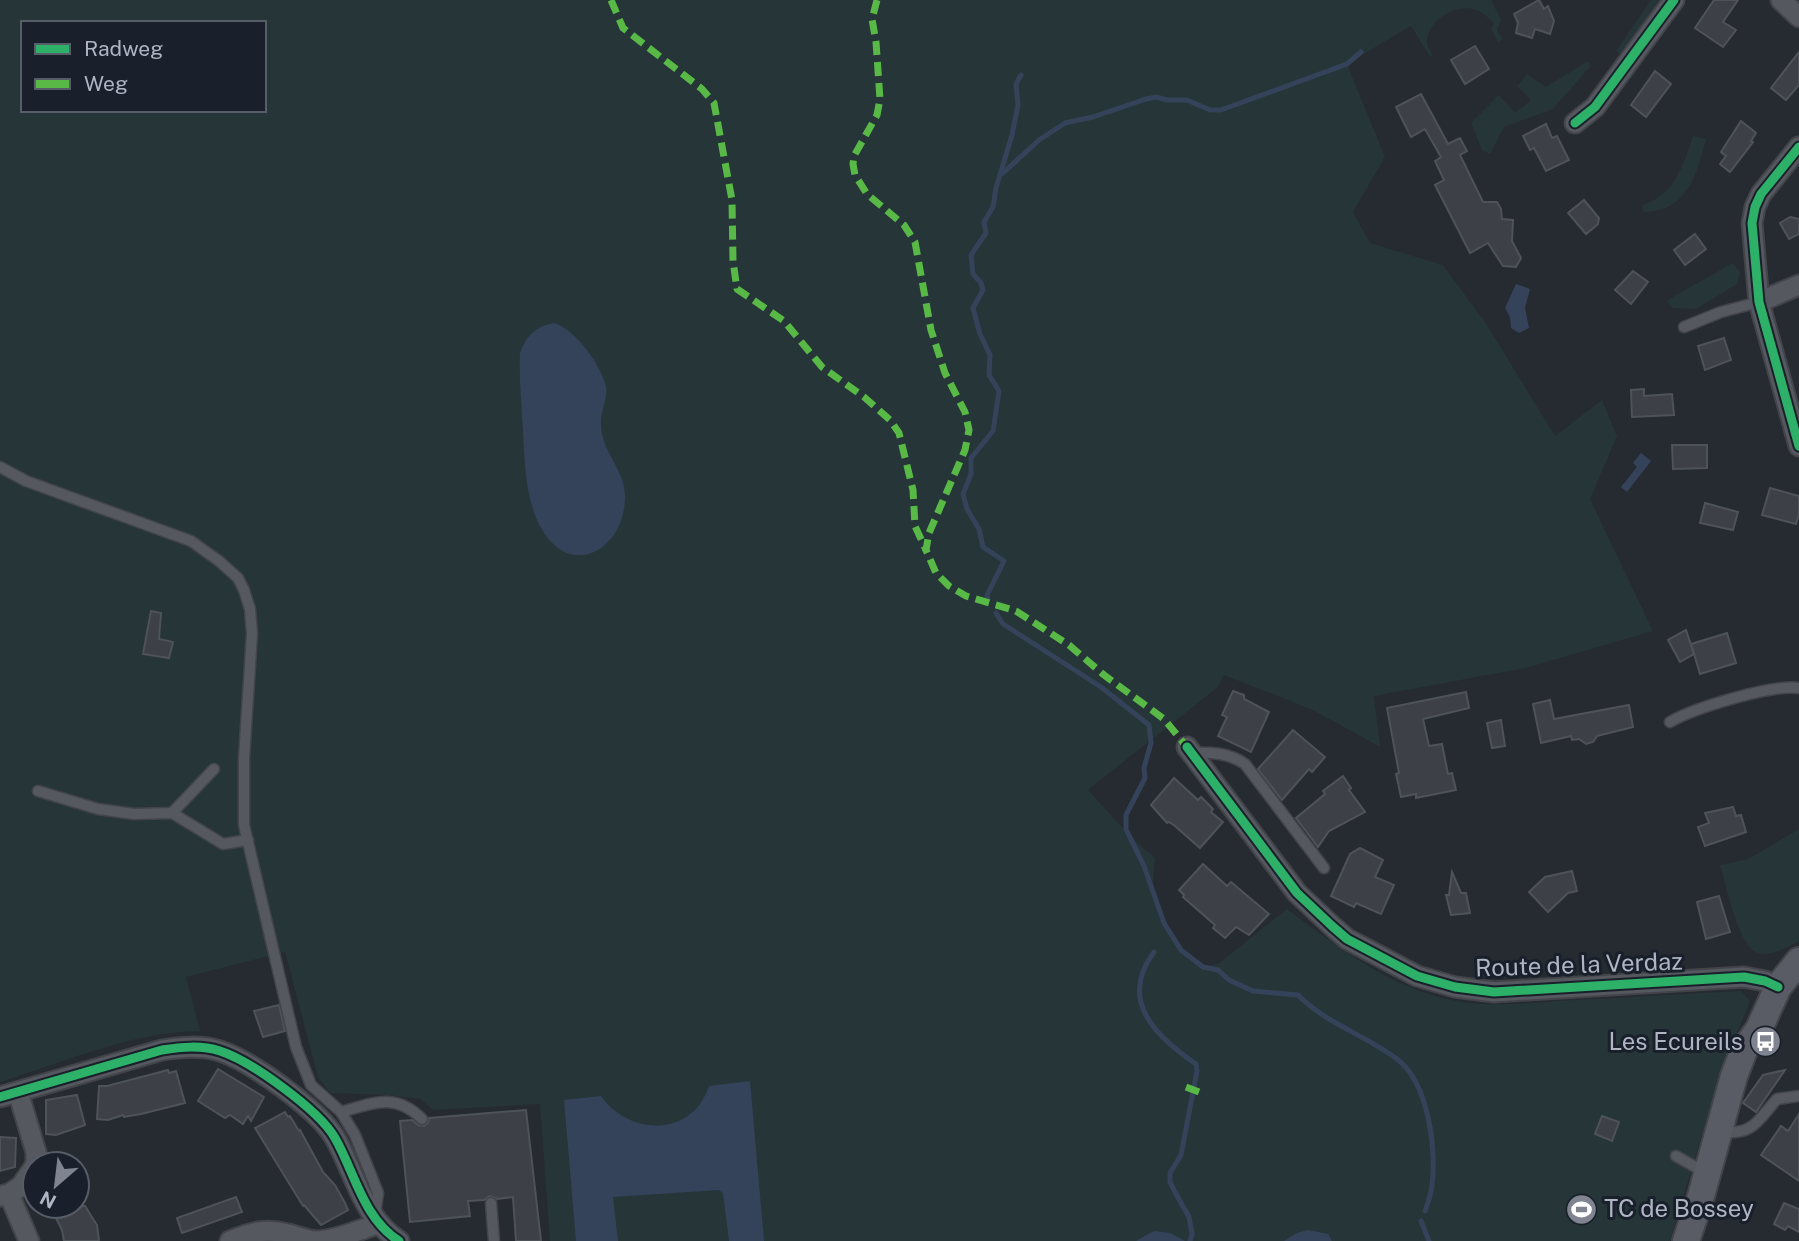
<svg xmlns="http://www.w3.org/2000/svg" width="1799" height="1241" viewBox="0 0 1799 1241" font-family="'Public Sans',sans-serif">
<style>
.green{fill:#263538;fill-rule:evenodd}
.water{fill:#35435a}
.lines{fill:none;stroke-linecap:round;stroke-linejoin:round}
.stream{stroke:#35435a;stroke-width:5}
.building{fill:#3d4046;stroke:#4e5259;stroke-width:2}
.lane-casing{stroke:#42444a;stroke-width:13}
.street-casing{stroke:#42444a;stroke-width:23}
.secondary-casing{stroke:#42444a;stroke-width:30}
.lane{stroke:#55585f;stroke-width:10}
.street{stroke:#55585f;stroke-width:19}
.secondary{stroke:#595c64;stroke-width:26}
.quiet{stroke:#58b947;stroke-width:7;stroke-dasharray:14 7;stroke-linecap:butt}
.cycleway-casing{stroke:#1a202b;stroke-width:13}
.cycleway{stroke:#2db169;stroke-width:9}
.labels{text-anchor:middle;stroke-width:6;stroke-linejoin:round;paint-order:stroke}
.street-label{font-size:24px;fill:#afb5c3;stroke:#1a202b}
.poi-label{font-size:24px;fill:#afb5c3;stroke:#1a202b;text-anchor:end}
</style>
<rect width="100%" height="100%" fill="#262a31"/>
<g class="green">
<path d="M0,0H1491L1501,20L1497,30L1503,39L1498,42L1491,29L1494,23C1488,18 1483,12 1476,10C1456,3 1431,19 1427,39C1426,45 1430,50 1433,55L1430,57L1411,26L1347,64L1385,157L1353,212L1370,243L1443,265L1487,325L1555,436L1602,400L1617,436L1590,499L1653,631L1526,668L1374,696L1380,747L1313,710L1224,675L1218,687L1088,790L1132,838L1155,858L1152,894L1164,923L1181,950L1203,967L1218,964L1287,909C1330,941 1372,974 1423,992C1472,1011 1525,1003 1576,1000C1631,997 1686,994 1741,991L1750,1001L1720,1075L1670,1241H550L540,1104L433,1110L420,1099L388,1095L330,1093L318,1077L285,952L186,977L200,1031C131,1032 65,1062 0,1082ZM23,23H264V110H23Z"/>
<polygon points="1651,0 1659,0 1622,55 1616,51"/>
<polygon points="1588,61 1591,66 1553,109 1504,127 1490,154 1482,150 1471,123 1499,95 1515,113 1531,100 1517,86 1527,74 1546,87"/>
<path d="M1693,136L1706,139C1697,175 1687,212 1643,212L1642,205C1674,196 1683,166 1693,136Z"/>
<polygon points="1733,263 1740,273 1737,284 1696,309 1673,308 1667,300"/>
<path d="M1799,829V941C1788,947 1772,957 1758,953C1738,947 1726,884 1720,865L1748,859Z"/>
</g>
<g class="water">
<polygon points="1516,284 1530,289 1525,308 1529,328 1519,333 1511,328 1510,317 1505,308"/>
<path d="M554,323C575,329 602,366 606,387C608,400 600,411 601,424C601,452 626,470 625,498C624,551 569,581 540,526C523,494 525,452 522,417C521,396 519,374 520,353C526,336 536,326 554,323Z"/>
<polygon points="1641,453 1651,461 1627,492 1621,487 1637,467 1633,463"/>
<path d="M750,1081L764,1241H729L723,1193L719,1190L613,1197L618,1241H576L564,1100L601,1096C629,1136 692,1138 709,1086Z"/>
<polygon points="1308,1230 1328,1234 1332,1241 1284,1241 1297,1233"/>
<polygon points="1154,1231 1170,1233 1185,1241 1136,1241"/>
</g>
<g class="lines">
<g class="stream">
<polyline points="1003,173 1039,140 1065,123 1093,117 1146,99 1156,97 1167,100 1187,100 1210,110 1221,110 1347,64 1361,52"/>
<polyline points="988,599 987,595 1004,561 983,547 979,529 967,509 963,494 971,474 971,458 993,431 999,391 989,375 990,355 980,334 973,308 983,290 981,283 973,274 971,255 986,233 984,222 993,207 996,188 1012,135 1018,105 1016,84 1021,75"/>
<path d="M996,613L1003,624L1101,687L1149,725L1151,743L1144,768L1145,778L1126,815V829L1144,866L1164,923L1181,950L1203,967L1218,970L1229,980L1253,991L1298,995C1327,1024 1365,1035 1397,1059C1429,1083 1438,1154 1431,1191C1430,1198 1427,1205 1425,1211"/>
<path d="M1154,952C1118,1000 1155,1036 1196,1064L1197,1071L1181,1155L1170,1173V1182L1175,1192L1189,1217L1192,1234L1190,1241"/>
<polyline points="1421,1221 1429,1241"/>
</g>
</g>
<g class="building">
<polygon points="1539,0 1544,9 1548,6 1554,21 1550,34 1535,29 1532,38 1516,33 1518,23 1514,14"/>
<polygon points="1714,0 1738,0 1723,22 1736,30 1723,47 1695,28"/>
<polygon points="1475,46 1489,69 1465,84 1451,60"/>
<polygon points="1799,52 1799,85 1786,100 1771,88"/>
<polygon points="1655,71 1671,84 1646,117 1631,105"/>
<polygon points="1421,94 1448,144 1460,138 1467,151 1460,155 1483,202 1497,202 1501,209 1502,219 1513,220 1512,241 1521,258 1516,267 1503,266 1488,243 1470,253 1435,185 1444,180 1435,161 1441,157 1425,129 1411,137 1396,107"/>
<polygon points="1741,121 1756,133 1751,141 1753,142 1730,172 1720,164 1726,156 1721,152"/>
<polygon points="1546,124 1552,138 1557,136 1569,160 1546,171 1534,148 1530,150 1523,136"/>
<polygon points="1584,200 1599,218 1598,224 1586,234 1568,213"/>
<polygon points="1790,217 1799,219 1799,234 1789,239 1780,223"/>
<polygon points="1695,234 1706,249 1685,265 1674,250"/>
<polygon points="1633,271 1648,282 1631,304 1615,290"/>
<polygon points="1724,338 1731,360 1705,370 1698,346"/>
<polygon points="1644,389 1644,396 1672,394 1674,415 1632,417 1631,390"/>
<polygon points="1672,445 1707,445 1707,468 1673,469"/>
<polygon points="1770,488 1799,496 1799,514 1796,524 1762,515"/>
<polygon points="1705,503 1738,512 1733,530 1700,523"/>
<polygon points="151,611 161,613 159,639 173,642 169,658 143,654"/>
<polygon points="1686,630 1694,654 1680,662 1668,640"/>
<polygon points="1727,633 1736,663 1700,674 1691,644"/>
<polygon points="1233,691 1244,695 1244,699 1269,712 1251,752 1218,736 1227,717 1222,715"/>
<polygon points="1466,692 1469,708 1423,719 1429,746 1442,744 1448,774 1452,773 1456,790 1416,798 1416,794 1401,797 1396,774 1399,773 1387,708"/>
<polygon points="1550,700 1554,719 1629,705 1633,727 1597,736 1593,742 1586,744 1579,739 1572,740 1571,736 1541,743 1533,704"/>
<polygon points="1501,720 1505,746 1492,748 1487,723"/>
<polygon points="1293,730 1325,757 1312,772 1309,769 1282,800 1258,769"/>
<polygon points="1343,776 1351,788 1349,790 1365,812 1329,831 1318,847 1296,818 1325,794 1323,791"/>
<polygon points="1174,778 1198,800 1201,797 1213,809 1211,812 1223,822 1200,848 1175,826 1169,822 1167,823 1151,805"/>
<polygon points="1733,807 1736,816 1741,815 1746,832 1705,846 1698,827 1709,823 1705,813"/>
<polygon points="1360,848 1383,860 1375,877 1394,885 1381,914 1356,903 1354,907 1331,896 1350,854"/>
<polygon points="1203,864 1227,886 1231,882 1269,914 1249,935 1236,927 1225,938 1213,928 1215,925 1183,897 1184,895 1179,890"/>
<polygon points="1572,871 1577,891 1568,893 1548,912 1529,892 1545,877"/>
<polygon points="1452,872 1461,893 1466,893 1470,913 1451,915 1446,895 1449,895"/>
<polygon points="1719,896 1730,932 1706,939 1697,902"/>
<polygon points="279,1005 285,1031 263,1037 254,1011"/>
<polygon points="218,1069 264,1097 251,1121 248,1116 243,1124 230,1115 225,1118 198,1101"/>
<polygon points="168,1070 169,1073 176,1071 185,1103 141,1114 124,1117 123,1115 108,1120 97,1119 99,1086 107,1086"/>
<polygon points="1785,1070 1756,1112 1743,1103 1763,1075"/>
<polygon points="77,1095 85,1125 56,1135 46,1134 46,1100"/>
<polygon points="526,1110 541,1241 516,1241 513,1197 497,1199 490,1196 484,1200 468,1201 470,1216 410,1222 400,1121 412,1120 418,1125 424,1126 428,1123 429,1118"/>
<polygon points="285,1112 288,1117 290,1116 299,1131 300,1130 323,1172 335,1185 345,1203 348,1210 321,1225 304,1205 303,1206 255,1128"/>
<polygon points="1799,1114 1799,1181 1761,1155 1781,1126 1788,1131"/>
<polygon points="1602,1116 1619,1122 1612,1141 1595,1134"/>
<polygon points="0,1137 16,1138 15,1167 0,1171"/>
<polygon points="236,1197 242,1212 182,1233 177,1218"/>
<polygon points="1784,1203 1799,1209 1799,1232 1788,1226 1785,1230 1774,1224"/>
<polygon points="50,1206 85,1206 97,1225 99,1241 64,1241 62,1230"/>
</g>
<g class="lines">
<defs>
<g id="lane">
<polyline points="1684,327 1721,312 1759,302"/>
<polyline points="0,467 26,481 191,541 219,561 238,578 244,590 250,609 252,634 244,758 244,825 296,1047 311,1085 341,1112 355,1135 378,1193 375,1214"/>
<path d="M1670,722C1694,708 1772,684 1799,688"/>
<path d="M1192,753C1212,752 1229,753 1245,764L1324,868"/>
<polyline points="38,791 98,809 134,814 172,813 223,844 248,840"/>
<polyline points="172,813 214,769"/>
<path d="M341,1112C373,1103 395,1092 422,1119"/>
<path d="M1722,1132C1754,1135 1758,1120 1777,1099L1799,1096"/>
<polyline points="1676,1156 1706,1173"/>
<polyline points="491,1203 494,1241"/>
</g>
<g id="street">
<polyline points="1781,0 1799,17"/>
<polyline points="1575,123 1595,107 1674,0"/>
<polyline points="1799,147 1761,194 1755,207 1752,223 1759,302 1799,446"/>
<polyline points="1759,302 1799,285"/>
<polyline points="1187,747 1297,893 1332,926 1347,939 1417,976 1455,987 1494,992 1744,977 1765,981 1778,987"/>
<polyline points="18,1092 36,1152 36,1164"/>
<path d="M0,1097L162,1050C181,1047 201,1045 220,1051C251,1061 319,1110 335,1138C355,1173 363,1218 399,1241"/>
<polyline points="9,1194 21,1186 35,1166"/>
<polyline points="0,1196 9,1194 29,1241"/>
<path d="M230,1241C251,1232 266,1228 288,1234C297,1236 306,1240 315,1241C336,1241 358,1230 378,1224"/>
</g>
<polyline id="secondary" points="1686,1241 1701,1196 1734,1076 1744,1050 1759,1029 1778,987 1799,961"/>
</defs>
<use href="#lane" class="lane-casing"/>
<use href="#street" class="street-casing"/>
<use href="#secondary" class="secondary-casing"/>
<use href="#lane" class="lane"/>
<use href="#street" class="street"/>
<use href="#secondary" class="secondary"/>
<g class="quiet">
<polyline points="611,0 623,28 702,89 714,103 732,200 733,261 737,289 784,321 822,367 864,397 890,420 899,433 913,490 915,526 926,550"/>
<polyline points="877,0 872,19 876,42 880,99 877,115 854,156 853,164 855,175 867,194 904,225 915,242 931,330 945,373 965,412 969,430 965,450 929,533 926,550 936,573 949,586 966,596 1016,611 1069,645 1104,675 1164,719 1187,747"/>
<polyline points="1186,1087 1199,1092"/>
</g>
<defs>
<g id="cycleway">
<polyline points="1575,123 1595,107 1674,0"/>
<polyline points="1799,147 1761,194 1755,207 1752,223 1759,302 1799,446"/>
<polyline points="1187,747 1297,893 1332,926 1347,939 1417,976 1455,987 1494,992 1744,977 1765,981 1778,987"/>
<path d="M0,1097L162,1050C181,1047 201,1045 220,1051C251,1061 319,1110 335,1138C355,1173 363,1218 399,1241"/>
</g>
</defs>
<use href="#cycleway" class="cycleway-casing"/>
<use href="#cycleway" class="cycleway"/>
</g>
<defs>
<symbol id="bus-disc" viewBox="-11 -11 22 22"><circle r="9.5" fill="#7f8490" stroke="#1a202b"/><path d="M-5-6H5V4H4V6H2V4H-2V6H-4V4H-5ZM-3.5-4V0h7V-4ZM-3.5 1.2v1.5H-2V1.2ZM2 1.2v1.5H3.5V1.2Z" fill="#fff"/></symbol>
<symbol id="stadium-disc" viewBox="-11 -11 22 22"><circle r="9.5" fill="#7f8490" stroke="#1a202b"/><path d="M0-5a6.5 5 0 1 0 0 10a6.5 5 0 1 0 0-10ZM-3.5-1.8h7v3.6h-7Z" fill="#fff"/></symbol>
</defs>
<g fill-rule="evenodd">
<use href="#bus-disc" x="1748" y="1024" width="35" height="35"/>
<use href="#stadium-disc" x="1564" y="1192" width="35" height="35"/>
</g>
<g class="labels">
<g class="street-label">
<text transform="translate(1579 965) rotate(-2)" y="8">Route de la Verdaz</text>
</g>
<g class="poi-label">
<text x="1743" y="1050">Les Ecureils</text>
<text x="1604" y="1217" text-anchor="start">TC de Bossey</text>
</g>
</g>
<rect x="21" y="21" width="245" height="91" fill="#1a202b" stroke="#565c68" stroke-width="2"/>
<rect x="35" y="44" width="35" height="10" fill="#2db169" stroke="#565c68" stroke-width="2"/>
<text x="84" y="56" font-size="21" fill="#afb5c3">Radweg</text>
<rect x="35" y="79" width="35" height="10" fill="#58b947" stroke="#565c68" stroke-width="2"/>
<text x="84" y="91" font-size="21" fill="#afb5c3">Weg</text>
<g transform="translate(56 1185) rotate(208)"><circle r="33" fill="#1a202b" stroke="#565c68" stroke-width="2"/>
<path d="M0-5L12 26L0 18L-12 26Z" fill="#7f8490"/>
<text y="-10" font-size="19" font-weight="bold" text-anchor="middle" fill="#afb5c3">N</text>
</g>
</svg>
